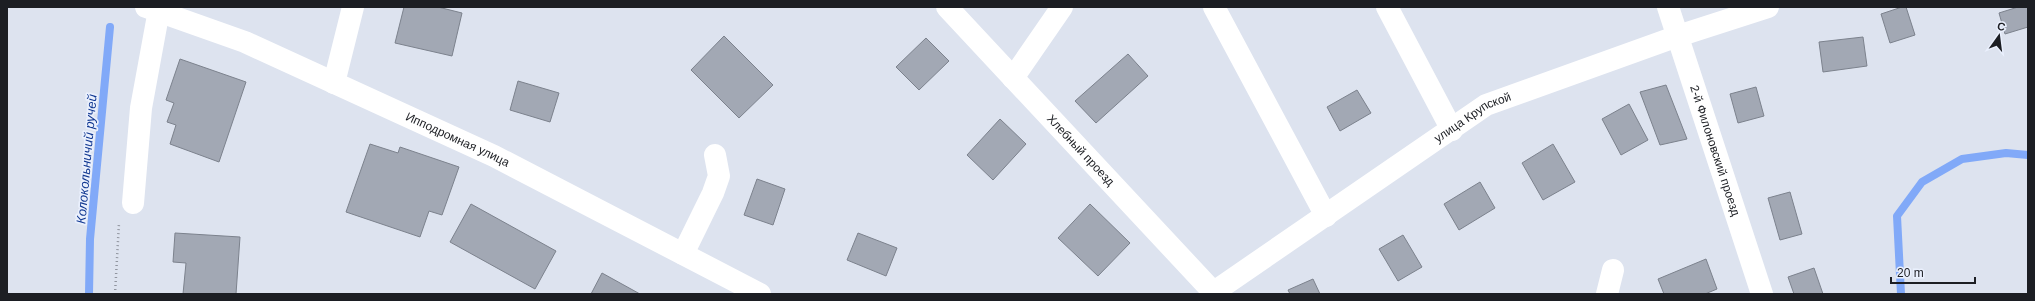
<svg xmlns="http://www.w3.org/2000/svg" width="2035" height="301" viewBox="0 0 2035 301" font-family="Arial,sans-serif">
<style>
.lines{fill:none;stroke-linecap:round;stroke-linejoin:round}
.stream{stroke:#81a9f8;stroke-width:8}
.building{fill:#a2a8b4;stroke:#7c828d}
.path{stroke:#91959f;stroke-width:2.5;stroke-dasharray:1 3;stroke-linecap:butt}
.minor{stroke:#fff;stroke-width:22}
.labels{text-anchor:middle;stroke-width:3.5;stroke-linejoin:round;paint-order:stroke}
.street-label{font-size:12px;fill:#1c1e23;stroke:#eaf0fd}
.water-label{font-size:13px;font-style:italic;fill:#113891;stroke:#eaf0fd}
</style>
<rect width="100%" height="100%" fill="#dde3ef"/>
<g class="lines">
<g class="stream">
<polyline points="89,294 90,239 110,27"/>
<polyline points="1901,294 1897,216 1922,182 1962,159 2006,153 2028,155"/>
</g>
</g>
<g class="building">
<polygon points="404,7 438,7 462,13 452,56 395,43"/>
<polygon points="1902,7 1906,7 1915,35 1890,43 1881,14"/>
<polygon points="2018,7 2028,7 2028,27 2005,34 1999,13"/>
<polygon points="724,36 773,85 739,118 691,70"/>
<polygon points="1863,37 1867,66 1823,72 1819,42"/>
<polygon points="926,38 949,61 919,90 896,67"/>
<polygon points="1128,54 1148,76 1096,123 1075,101"/>
<polygon points="180,59 246,82 219,162 170,144 176,125 167,122 174,103 166,100"/>
<polygon points="518,81 559,93 550,122 510,110"/>
<polygon points="1666,85 1687,139 1660,145 1640,92"/>
<polygon points="1756,87 1764,116 1738,123 1730,94"/>
<polygon points="1357,90 1371,113 1340,131 1327,107"/>
<polygon points="1629,104 1648,140 1621,155 1602,119"/>
<polygon points="1000,119 1026,144 993,180 967,155"/>
<polygon points="370,144 398,153 400,147 459,167 442,215 429,211 420,237 346,212"/>
<polygon points="1553,144 1575,182 1543,200 1522,163"/>
<polygon points="757,179 785,189 773,225 744,215"/>
<polygon points="1480,182 1495,208 1459,230 1444,204"/>
<polygon points="1790,192 1802,234 1780,240 1768,198"/>
<polygon points="471,204 556,251 535,289 450,242"/>
<polygon points="1090,204 1130,243 1098,276 1058,238"/>
<polygon points="175,233 240,237 236,294 183,294 186,263 173,262"/>
<polygon points="858,233 897,248 886,276 847,260"/>
<polygon points="1403,235 1422,267 1398,281 1379,249"/>
<polygon points="1706,259 1717,289 1705,294 1664,294 1658,279"/>
<polygon points="1814,268 1823,294 1794,294 1788,277"/>
<polygon points="602,273 640,294 591,294"/>
<polygon points="1313,279 1320,294 1290,294 1288,290"/>
</g>
<g class="lines">
<polyline class="path" points="115,294 119,223"/>
<g class="minor">
<path id="s1" d="M146,7L245,42L494,156L760,294"/>
<path id="s2" d="M947,7L1215,294"/>
<polyline points="1214,7 1326,216"/>
<polyline points="1387,7 1452,130"/>
<path id="s3" d="M1668,7L1762,294"/>
<polyline points="1013,78 1062,7"/>
<polyline points="334,83 353,7"/>
<polyline points="133,203 141,108 159,10"/>
<polyline points="683,254 713,193 719,176 715,155"/>
<path id="s4" d="M1211,294L1486,105L1678,36L1768,7"/>
<polyline points="1607,294 1613,270"/>
</g>
</g>
<g class="labels">
<g class="street-label">
<text dy="4" stroke="none"><textPath href="#s4" startOffset="316">улица Крупской</textPath></text>
<text dy="4" stroke="none"><textPath href="#s1" startOffset="339">Ипподромная улица</textPath></text>
<text dy="4" stroke="none"><textPath href="#s2" startOffset="196">Хлебный проезд</textPath></text>
<text dy="4" stroke="none"><textPath href="#s3" startOffset="151">2-й Филоновский проезд</textPath></text>
</g>
<g class="water-label">
<text transform="translate(86 159) rotate(-85)" y="5">Колокольничий ручей</text>
</g>
</g>
<rect width="2035" height="301" fill="none" stroke="#1c1e23" stroke-width="16"/>
<g transform="translate(1999 36) rotate(14)" stroke="#eaf0fd" stroke-width="3" paint-order="stroke">
<path d="M0-3L7 15L0 10L-7 15Z" fill="#1c1e23"/>
<text y="-6" font-size="11" font-weight="bold" text-anchor="middle" fill="#1c1e23">С</text>
</g>
<path d="M1891 277v6h84v-6" fill="none" stroke="#1c1e23" stroke-width="2"/>
<text x="1897" y="277" font-size="12" fill="#1c1e23" stroke="#eaf0fd" stroke-width="3" paint-order="stroke">20 m</text>
</svg>
